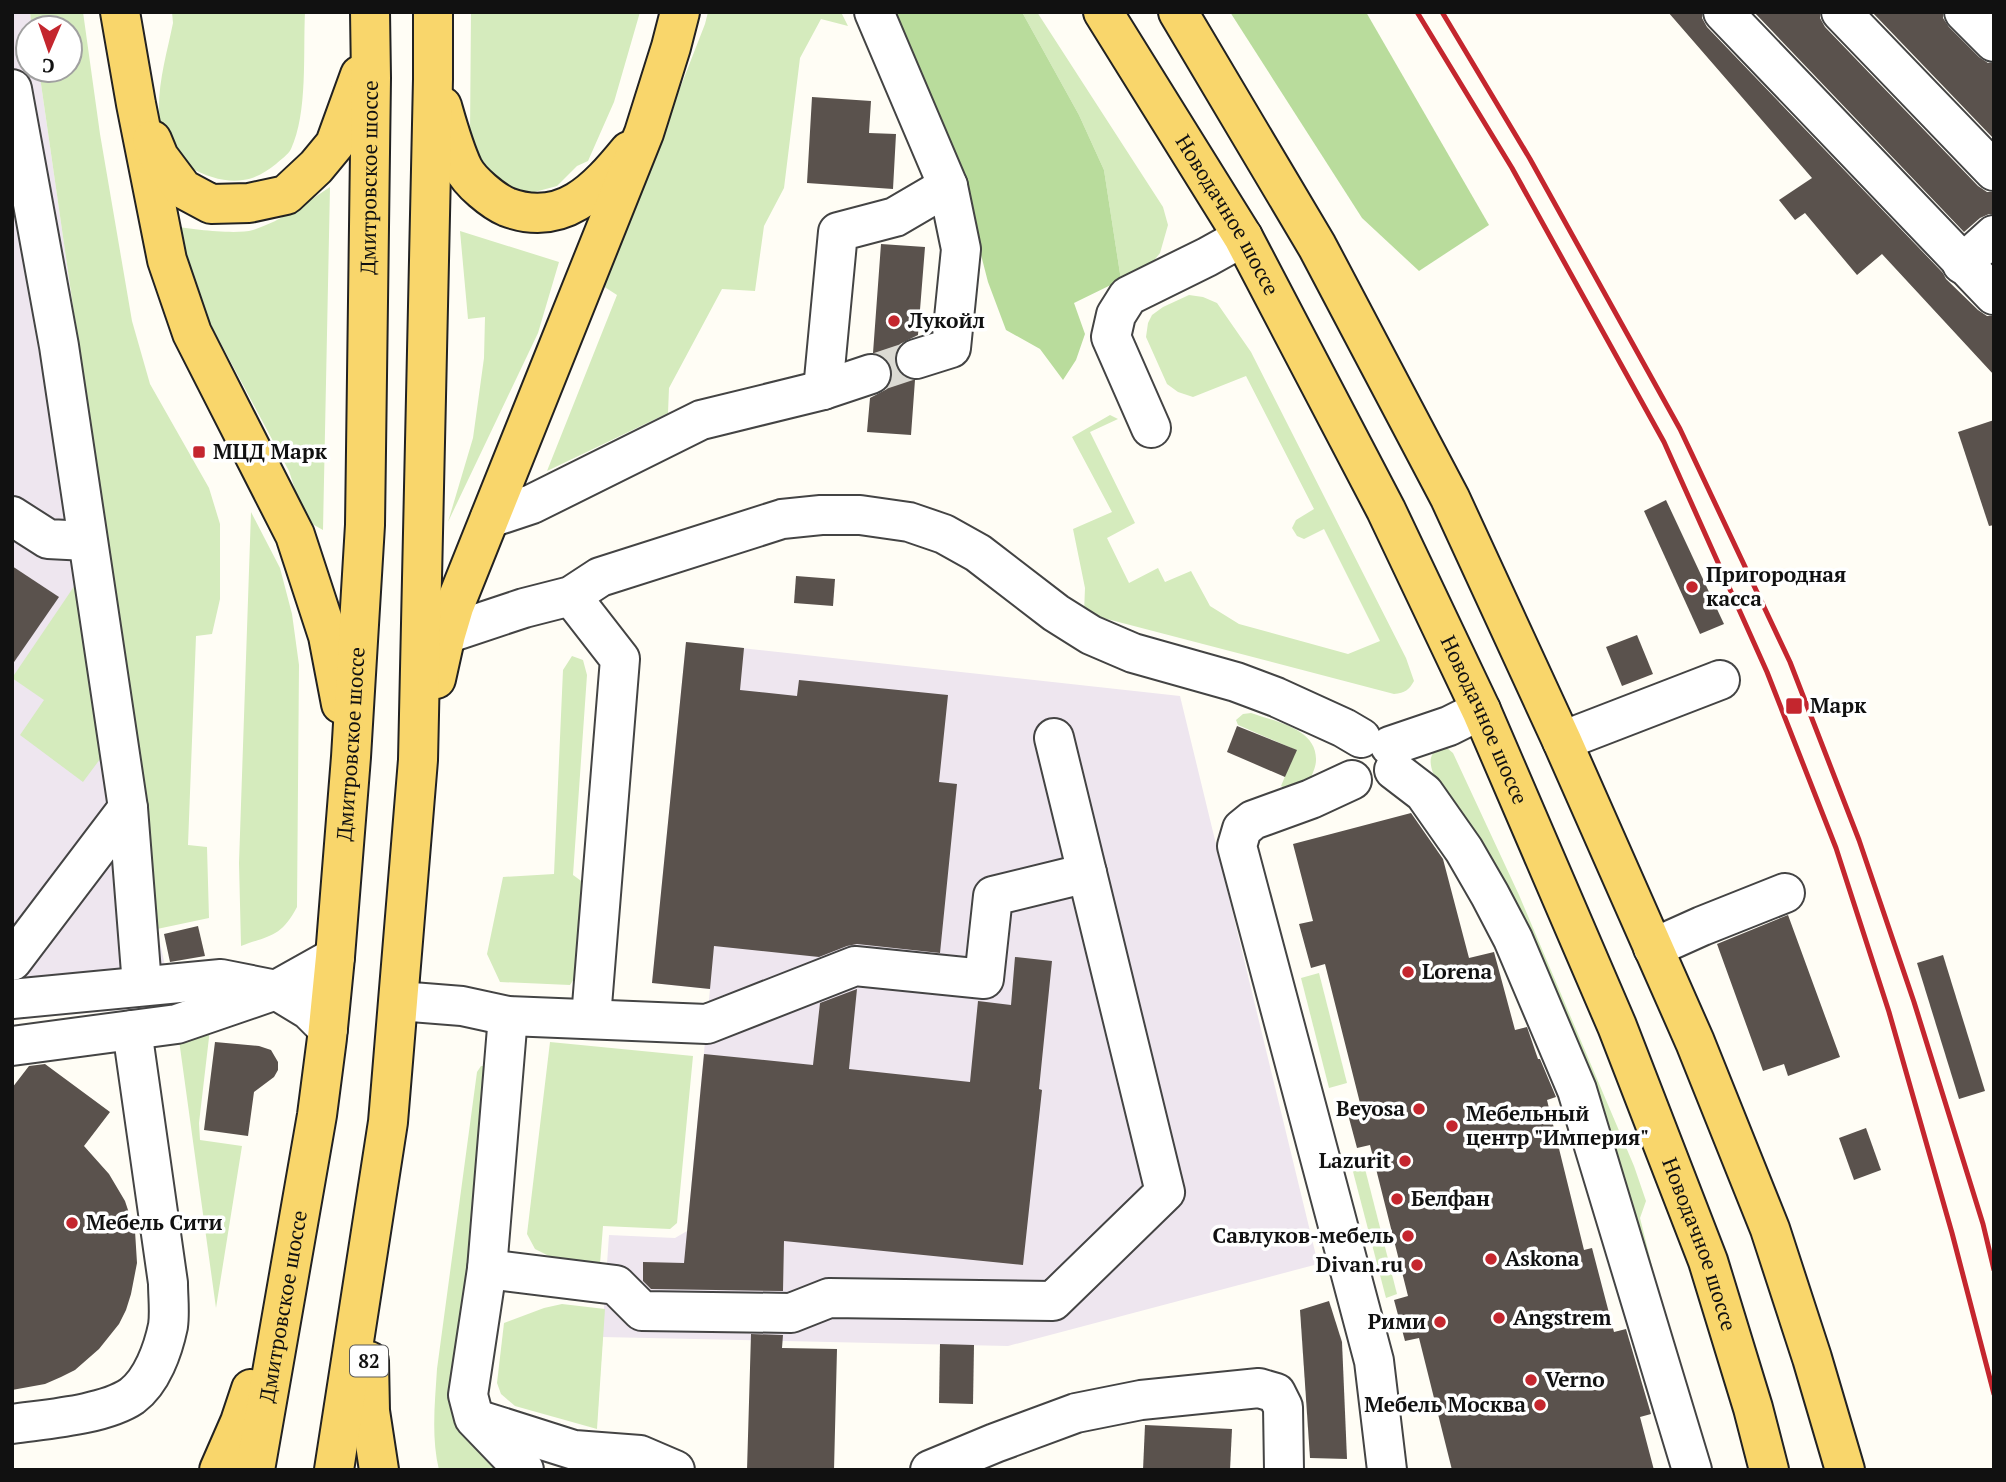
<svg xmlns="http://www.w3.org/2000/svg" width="2006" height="1482" viewBox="0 0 2006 1482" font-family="'PT Serif',serif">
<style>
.industrial{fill:#eee6ef}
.green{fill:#d5ebbd}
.forest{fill:#b9dc9c}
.building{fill:#5a524d}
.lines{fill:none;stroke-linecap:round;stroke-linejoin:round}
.minor-tunnel{stroke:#dbdad3;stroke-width:38;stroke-dasharray:38 19;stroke-linecap:butt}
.minor-casing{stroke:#444;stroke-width:42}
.major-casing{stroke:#222;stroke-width:42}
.minor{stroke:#fff;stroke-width:38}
.major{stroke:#f9d66b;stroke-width:38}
.rail{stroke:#c4262e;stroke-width:5}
.poi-dot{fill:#c4262e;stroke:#fff;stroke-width:2.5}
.labels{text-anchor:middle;stroke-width:7;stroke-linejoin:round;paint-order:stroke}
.shield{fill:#fff;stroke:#585858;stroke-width:2}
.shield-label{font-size:19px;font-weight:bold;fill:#111}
.street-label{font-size:21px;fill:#111;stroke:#fff}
.poi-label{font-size:21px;font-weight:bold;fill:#111;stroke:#fff;text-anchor:start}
</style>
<rect width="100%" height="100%" fill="#fffdf5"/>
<g class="industrial">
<polygon points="12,12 30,12 32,28 28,28 28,70 39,70 149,834 157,929 169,984 176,1005 12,1020"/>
<polygon points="686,642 1180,696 1318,1264 1008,1346 602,1337 609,1235 675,1238 687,1231 710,989 652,983"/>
</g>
<g class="green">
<polygon points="30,12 83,12 100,134 132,321 150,384 209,488 220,524 220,599 212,634 196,636 188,845 207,847 209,918 157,929 149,834 39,70 70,70 70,28 32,28"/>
<path d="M172,12H305C303,53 308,113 291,149C288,155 281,159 276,164C266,172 256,178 243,180C215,185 169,163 162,134C153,98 166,58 173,23Z"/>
<polygon points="471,12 640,12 614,102 588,161 577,166 557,186 527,194 505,187 484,176 470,134"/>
<polygon points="708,12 841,12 848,26 821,19 800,58 784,188 764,226 755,291 722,289 669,388 668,413 547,471 617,295 603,286 705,24"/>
<polygon points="1022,12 1037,12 1163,207 1168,225 1160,253 1149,267 1121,280 1104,170 1079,115"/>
<path d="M330,187L323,530L305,520L289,471L195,295L171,226C191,229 235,235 253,230C281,221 306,203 330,187Z"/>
<polygon points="460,231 559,262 538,333 448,522 473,438 484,358 485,317 468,319"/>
<path d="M1189,295L1203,297L1217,303L1251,352L1406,658L1414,681C1409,690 1405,693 1394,694L1084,613L1085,588L1073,529L1112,512L1072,437L1110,415L1118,419L1090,432L1135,523L1107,538L1129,583L1158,568L1165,582L1191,571L1210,606L1239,624L1348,654L1380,641L1324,529L1304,539L1297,536L1292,528L1296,520L1314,509L1246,376L1193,397L1178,392L1167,384L1146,337L1148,323L1152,315L1163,307Z"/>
<path d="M251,512L280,568L292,614L299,665L297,907C281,937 271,935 241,946L239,863Z"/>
<polygon points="82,581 106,751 83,782 20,735 44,700 12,678 75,585"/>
<polygon points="572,656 583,660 587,675 573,875 584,883 579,971 570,985 500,982 487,954 503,877 554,874 563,670"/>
<path d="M1251,713C1273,721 1317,728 1316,760C1316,767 1312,775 1309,782L1285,788L1281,786L1296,750L1238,725L1236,720L1243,714Z"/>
<path d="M1441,747L1447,748L1453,753L1519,895L1634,1166L1646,1201L1640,1218L1653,1270L1645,1269L1548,974L1433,773C1429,761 1429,753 1441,747Z"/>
<polygon points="1319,973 1347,1083 1329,1088 1301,978"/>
<polygon points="210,1029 199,1123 200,1140 242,1146 216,1308 179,1040"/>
<polygon points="550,1042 693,1056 677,1223 670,1229 603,1226 600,1264 555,1259 535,1249 527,1234"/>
<path d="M481,1066H488L491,1075L453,1409L465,1437L499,1470H439C431,1437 435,1402 437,1369L477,1072Z"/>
<polygon points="1363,1161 1397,1294 1386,1298 1351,1164"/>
<polygon points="562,1304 605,1309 597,1429 515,1406 501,1394 497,1383 504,1323 544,1308"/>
</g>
<g class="forest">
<polygon points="889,12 1022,12 1079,115 1104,170 1121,280 1074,303 1085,334 1076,360 1063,380 1040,349 1006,330 988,282 971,216"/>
<polygon points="1230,12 1366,12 1489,225 1419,271 1362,218"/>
</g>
<g class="building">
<polygon points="1668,12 1702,12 1702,18 1707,27 1943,273 1946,279 1978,310 1987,316 1994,316 1994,375 1882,254 1857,275 1805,213 1795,220 1779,200 1812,178"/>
<polygon points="1754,12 1820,12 1820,18 1825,27 1978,186 1987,192 1994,192 1994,214 1989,214 1980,218 1964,232"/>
<polygon points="1872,12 1943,12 1943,18 1949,27 1979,57 1988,63 1994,63 1994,139"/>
<polygon points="812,97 871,101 869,133 896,134 893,189 807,183"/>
<polygon points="881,244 925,247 918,335 900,344 895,355 895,366 901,375 911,380 915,380 911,435 867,432 870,398 887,389 892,378 892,368 886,358 873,353"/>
<polygon points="1994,420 1994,525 1989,526 1958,432"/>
<polygon points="1666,500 1724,624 1700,634 1644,511"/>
<polygon points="12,566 59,597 12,665"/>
<polygon points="796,576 835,579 833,606 794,603"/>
<polygon points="1637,635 1653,674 1622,686 1606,647"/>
<polygon points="686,642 744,648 740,690 797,696 799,680 948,695 939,782 957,784 940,953 857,944 847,946 819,957 714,946 710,989 652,983"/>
<polygon points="1237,726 1297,750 1285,777 1227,752"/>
<polygon points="1411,813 1443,859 1469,958 1494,952 1515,1030 1527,1027 1538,1059 1540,1059 1556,1097 1547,1100 1584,1250 1592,1248 1614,1332 1626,1329 1651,1414 1640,1417 1654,1470 1452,1470 1419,1338 1405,1341 1394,1300 1408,1296 1370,1145 1357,1148 1346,1107 1360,1103 1325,964 1311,968 1299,924 1313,921 1293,844"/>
<polygon points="1788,915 1840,1057 1788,1076 1784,1064 1763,1071 1717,944"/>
<polygon points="198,926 205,956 170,962 164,934"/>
<polygon points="1943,955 1985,1091 1959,1099 1917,963"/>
<polygon points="1015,957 1052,961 1039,1089 1042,1090 1023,1265 784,1241 783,1291 651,1289 643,1281 643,1262 684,1263 704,1054 813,1065 820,1003 857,989 849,1069 970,1082 978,1001 1011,1005"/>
<polygon points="215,1042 259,1046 271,1050 278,1062 278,1070 274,1077 254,1092 248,1136 204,1130"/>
<polygon points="45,1064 110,1112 84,1146 109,1174 125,1201 135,1231 137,1263 131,1294 126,1310 119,1324 99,1349 75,1370 61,1377 45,1384 12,1390 12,1088 29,1066"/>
<polygon points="1866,1128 1881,1170 1854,1180 1839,1138"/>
<polygon points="1329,1301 1342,1342 1347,1459 1310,1458 1300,1310"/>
<polygon points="751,1334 783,1335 782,1348 837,1349 834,1470 747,1470"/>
<polygon points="940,1344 974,1345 973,1404 939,1403"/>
<polygon points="1145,1425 1232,1429 1230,1470 1143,1470"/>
</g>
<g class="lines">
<polyline class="minor-tunnel" points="871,374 916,359"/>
<defs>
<g id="minor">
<polyline points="874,12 948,186 961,249 951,348 916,359"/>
<polyline points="1723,12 1994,295"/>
<polyline points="1841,12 1994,171"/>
<polyline points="1964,12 1994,42"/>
<polyline points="12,89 59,346 128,808 142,985"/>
<polyline points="1962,264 1994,235"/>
<polyline points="823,390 838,232 895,217 948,186"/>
<polyline points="1151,428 1111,337 1116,315 1128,296 1207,257 1243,237"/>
<polyline points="12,516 48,539 87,541"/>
<polyline points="490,518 532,504 701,420 823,390 871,374"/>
<polyline points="571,596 620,659 591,1018"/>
<polyline points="446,634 524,608 571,596 600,577 782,519 821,515 860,515 909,522 944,534 978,553 1056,613 1091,635 1133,653 1236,682 1276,697 1344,728 1361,738"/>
<polyline points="1562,741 1720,680"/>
<polyline points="1390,746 1449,726 1481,710"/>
<polyline points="1394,770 1424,793 1464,850 1490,895 1513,939 1577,1090 1692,1470"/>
<polyline points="1352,780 1311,799 1253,820 1242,829 1237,846 1374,1361 1387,1470"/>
<polyline points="1653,948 1702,926 1785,893"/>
<polyline points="12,961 128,808"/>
<polyline points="12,999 221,979 276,990 309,1010 328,1029"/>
<polyline points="399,1001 462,1006 508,1016 707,1024 855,966 984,979 993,896 1087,873"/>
<polyline points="508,1016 487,1269 468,1395 474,1418 524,1470"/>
<polyline points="12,1046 177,1024 276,990 335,957"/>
<polyline points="487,1269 616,1285 642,1311 791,1313 829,1298 1053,1301 1165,1192 1054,738"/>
<polyline points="476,1419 574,1450 640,1455 675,1470"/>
<path d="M12,1424C46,1419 104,1415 132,1396C152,1381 163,1350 168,1326C170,1312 168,1297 168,1283L132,1030"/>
<polyline points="930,1470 995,1443 1076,1413 1141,1400 1259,1388 1276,1393 1283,1407 1284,1470"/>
</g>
<g id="major">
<polyline points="120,12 136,104 167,260 192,333 295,535 328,636 341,704"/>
<path id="s1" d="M1103,12L1243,237L1386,510L1481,710L1617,1026L1708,1261L1753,1408L1769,1470"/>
<polyline points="1178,12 1317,246 1450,498 1562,741 1695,1042 1770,1229 1812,1358 1845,1470"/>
<path d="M442,106C448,127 454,149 463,168C470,182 493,201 507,207C563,228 597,190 629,151"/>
<polyline points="152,140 159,157 183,189 211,204 249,203 286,195 316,167 335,144 360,75"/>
<polyline points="436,679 446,634 454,607 644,133 671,47 680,12"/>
<polyline points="369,1361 370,1411 379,1470"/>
<polyline points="219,1470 240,1422 251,1389"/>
<path id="s2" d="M255,1470L317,1115L327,1038L335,957L351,757L365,525L371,78L370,12"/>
<polyline points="334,1470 388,1122 418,760 433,79 433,12"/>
</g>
</defs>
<use href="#minor" class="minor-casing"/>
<use href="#major" class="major-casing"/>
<use href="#minor" class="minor"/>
<use href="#major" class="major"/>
<g class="rail">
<polyline points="1417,12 1512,168 1664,442 1767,672 1836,848 1889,1012 1952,1233 1994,1394"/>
<polyline points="1442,12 1530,159 1680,429 1790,662 1859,840 1914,1002 1983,1224 1994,1270"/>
</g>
</g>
<g class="poi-dot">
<circle cx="894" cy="321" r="7"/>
<rect x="192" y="445" width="14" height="14" rx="3.5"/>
<circle cx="1692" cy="587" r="7"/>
<rect x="1785" y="697" width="18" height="18" rx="3.5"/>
<circle cx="1408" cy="972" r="7"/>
<circle cx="1419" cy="1109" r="7"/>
<circle cx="1452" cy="1126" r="7"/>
<circle cx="1405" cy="1161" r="7"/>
<circle cx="1397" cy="1199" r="7"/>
<circle cx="72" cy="1223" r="7"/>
<circle cx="1408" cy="1236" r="7"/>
<circle cx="1491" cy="1259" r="7"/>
<circle cx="1417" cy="1265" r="7"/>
<circle cx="1499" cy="1318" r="7"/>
<circle cx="1440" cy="1322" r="7"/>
<circle cx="1531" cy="1380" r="7"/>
<circle cx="1540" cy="1405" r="7"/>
</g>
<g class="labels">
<rect class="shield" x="350" y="1345.5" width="38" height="31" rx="5"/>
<g class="shield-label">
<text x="369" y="1368">82</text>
</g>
<g class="street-label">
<text dy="7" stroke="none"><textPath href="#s2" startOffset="1300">Дмитровское шоссе</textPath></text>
<text dy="7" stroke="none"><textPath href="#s1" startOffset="238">Новодачное шоссе</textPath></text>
<text dy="7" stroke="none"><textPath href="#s1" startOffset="805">Новодачное шоссе</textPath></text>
<text dy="7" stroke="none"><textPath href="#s2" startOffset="733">Дмитровское шоссе</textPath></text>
<text dy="7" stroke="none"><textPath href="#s1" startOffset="1372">Новодачное шоссе</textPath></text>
<text dy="7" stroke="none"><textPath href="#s2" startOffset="166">Дмитровское шоссе</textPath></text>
</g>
<g class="poi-label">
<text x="908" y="328">Лукойл</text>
<text x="213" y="459">МЦД Марк</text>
<text x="1706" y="582">Пригородная<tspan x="1706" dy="24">касса</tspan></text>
<text x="1810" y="713">Марк</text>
<text x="1422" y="979">Lorena</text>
<text x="1405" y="1116" text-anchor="end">Beyosa</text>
<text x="1466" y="1121">Мебельный<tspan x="1466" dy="24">центр "Империя"</tspan></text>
<text x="1391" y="1168" text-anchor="end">Lazurit</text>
<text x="1411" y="1206">Белфан</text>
<text x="86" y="1230">Мебель Сити</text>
<text x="1394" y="1243" text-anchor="end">Савлуков-мебель</text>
<text x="1505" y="1266">Askona</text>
<text x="1403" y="1272" text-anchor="end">Divan.ru</text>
<text x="1513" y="1325">Angstrem</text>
<text x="1426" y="1329" text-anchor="end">Рими</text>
<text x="1545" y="1387">Verno</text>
<text x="1526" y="1412" text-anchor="end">Мебель Москва</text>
</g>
</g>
<rect width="2006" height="1482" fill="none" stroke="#111111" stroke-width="28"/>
<g transform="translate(49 49) rotate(182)"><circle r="33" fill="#ffffff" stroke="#a0a0a0" stroke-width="2"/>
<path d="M0-5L12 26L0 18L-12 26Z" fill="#c4262e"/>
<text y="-10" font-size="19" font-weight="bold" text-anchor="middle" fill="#111111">С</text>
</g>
</svg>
